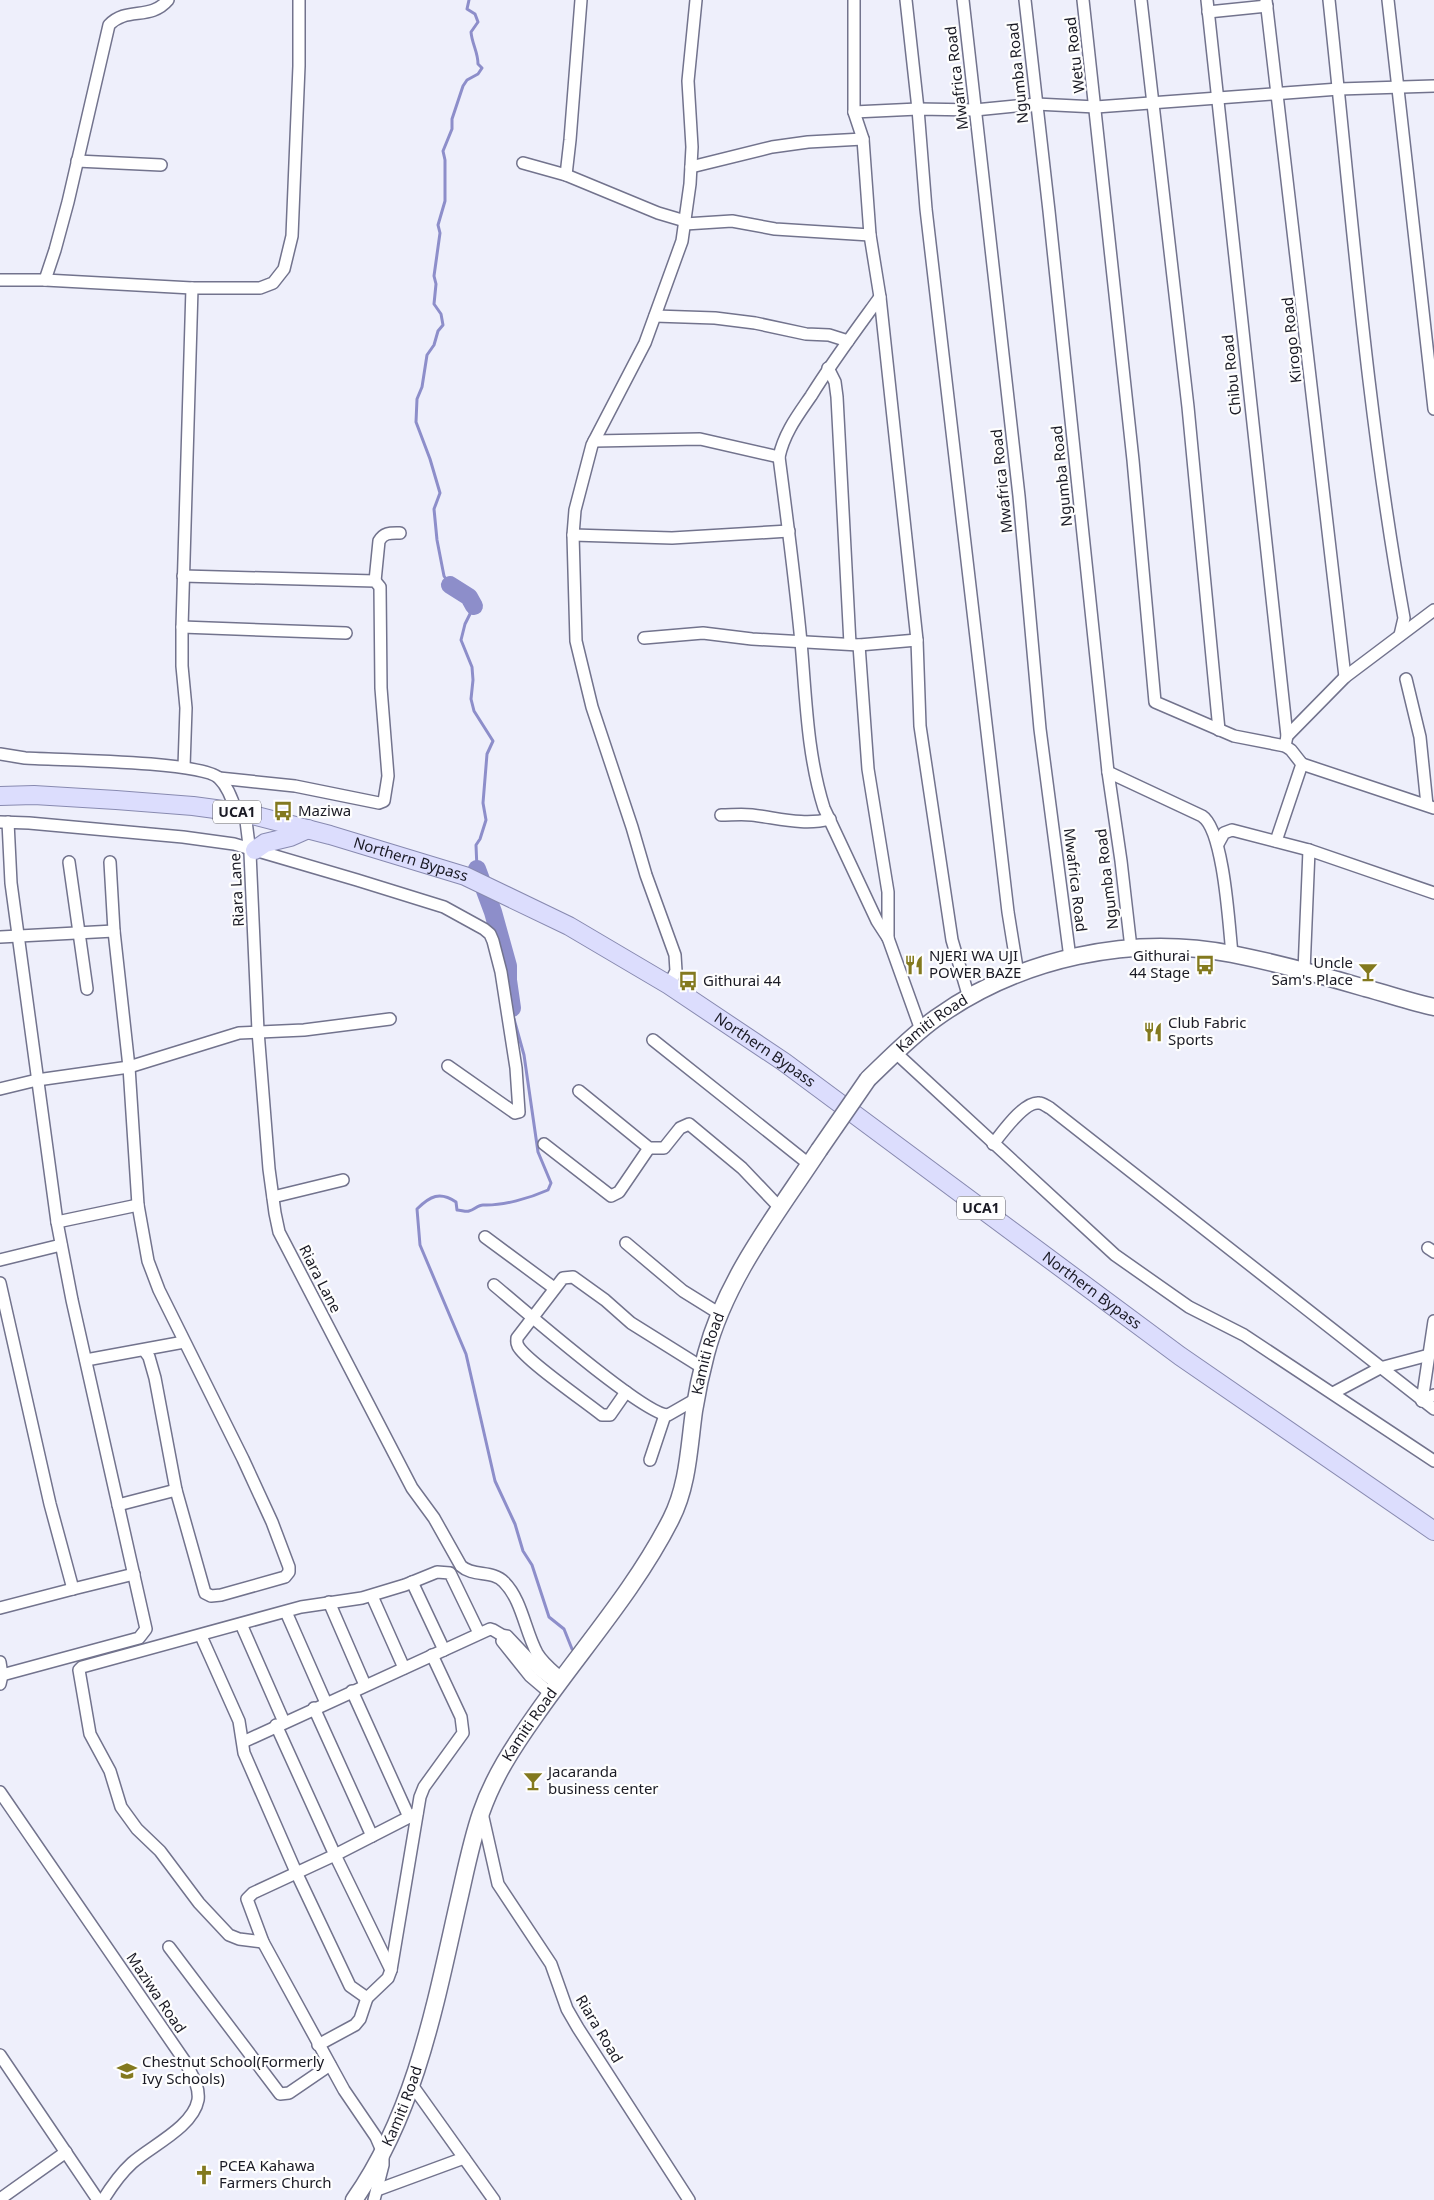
<svg xmlns="http://www.w3.org/2000/svg" width="1434" height="2200" viewBox="0 0 1434 2200" font-family="'Noto Sans',sans-serif">
<style>
.lines{fill:none;stroke-linecap:round;stroke-linejoin:round}
.stream{stroke:#8d8eca;stroke-width:3}
.river{stroke:#8d8eca;stroke-width:18}
.street-casing{stroke:#72738d;stroke-width:14}
.secondary-casing{stroke:#72738d;stroke-width:19}
.primary-casing{stroke:#888ab0;stroke-width:20}
.street{stroke:#fff;stroke-width:11}
.secondary{stroke:#fff;stroke-width:16}
.primary{stroke:#dcddfd;stroke-width:18}
.secondary-bridge-casing{stroke:#72738d;stroke-width:19;stroke-linecap:butt}
.secondary-bridge{stroke:#fff;stroke-width:16}
.labels{text-anchor:middle;stroke-width:4.5;stroke-linejoin:round;paint-order:stroke}
.shield{fill:#fefefe;stroke:#5e5e65;stroke-width:1}
.shield-label{font-size:14px;font-weight:bold;fill:#1a1a24}
.street-label{font-size:15px;fill:#1a1a24;stroke:#fefefe}
.poi-label{font-size:15px;fill:#1a1a24;stroke:#fefefe;text-anchor:start}
</style>
<rect width="100%" height="100%" fill="#eeeffb"/>
<g class="lines">
<g class="stream">
<path d="M450,585L444,576L437,540L434,509L440,493L430,459L416,422L417,399L422,387L427,355L434,345L438,331L443,325L441,314L434,304L436,284L434,276L440,233L438,225L445,201V160L443,151L452,129V119L463,86L467,80L478,74L482,68L478,64C478,52 472,44 471,32L478,22L475,14L467,9L469,0"/>
<polyline points="474,606 465,624 461,640 472,667 473,680 471,699 474,711 493,741 487,754 483,803 486,820 480,839 476,845 477,869"/>
<path d="M514,1019L524,1055L538,1152L551,1183L548,1190C530,1198 503,1206 483,1205C478,1205 474,1210 469,1211C466,1212 461,1210 457,1210L456,1202C440,1191 430,1196 417,1209L420,1245L466,1354L495,1481L515,1524L523,1551L532,1565L549,1617L564,1629L572,1649"/>
</g>
<g class="river">
<polyline points="450,585 469,597 474,606"/>
<polyline points="477,869 493,912 508,966 508,980 512,1008"/>
</g>
<defs>
<g id="street">
<polyline points="854,0 854,112 863,139 870,235 880,297 917,640 920,726 952,940 969,998"/>
<polyline points="906,0 918,109 926,209 1008,912 1018,974"/>
<polyline points="963,0 1019,496 1040,729 1070,958"/>
<polyline points="1025,0 1049,211 1108,772 1121,861 1131,948"/>
<polyline points="1083,0 1133,460 1155,702 1234,736 1285,746 1291,750 1302,764 1276,841"/>
<polyline points="1141,0 1188,407 1219,730"/>
<polyline points="1207,0 1287,736 1285,746"/>
<polyline points="1266,0 1345,677"/>
<path d="M1329,0C1351,206 1367,414 1404,618L1400,635"/>
<polyline points="1388,0 1434,409"/>
<polyline points="1208,12 1267,6"/>
<polyline points="854,112 918,109 975,110 1036,104 1096,107 1339,89 1434,86"/>
<polyline points="77,161 161,165"/>
<polyline points="523,163 566,175 658,213 685,221"/>
<polyline points="691,167 772,147 808,142 863,139"/>
<polyline points="566,175 570,140 581,0"/>
<polyline points="685,224 732,221 775,229 870,235"/>
<polyline points="0,280 45,280 192,288 260,288 273,283 284,269 292,236 299,66 299,0"/>
<path d="M45,280L55,250L68,202L109,25C127,6 150,21 168,0"/>
<path d="M880,297C856,330 832,362 811,396C798,415 784,433 779,457C787,518 795,580 801,642C806,698 807,754 824,808L877,921L888,938L921,1030"/>
<polyline points="655,316 715,318 755,323 806,334 829,335 848,341"/>
<polyline points="828,368 835,382 837,397 850,644"/>
<polyline points="594,441 700,439 779,457"/>
<polyline points="573,535 672,538 789,531"/>
<polyline points="183,576 375,581 380,587 381,688 388,776 384,801 379,803 295,786 219,778"/>
<path d="M375,581L379,541C384,532 391,533 400,533"/>
<polyline points="182,627 346,633"/>
<polyline points="644,638 703,633 752,639 859,645 917,640"/>
<polyline points="859,645 868,769 888,892 888,938"/>
<polyline points="1406,679 1420,737 1427,805"/>
<polyline points="1287,736 1345,677 1434,610"/>
<path d="M0,754L25,758C57,760 200,761 219,778C227,786 233,801 236,812"/>
<polyline points="1302,764 1434,808"/>
<polyline points="184,767 186,708 182,666 182,627 192,288"/>
<path d="M1108,772L1202,816C1224,830 1229,927 1232,954"/>
<path d="M245,813L250,853L258,1031L269,1169L275,1213L279,1232L412,1488L434,1518L461,1566C473,1577 493,1570 504,1582C522,1600 525,1631 537,1653C543,1663 552,1670 561,1678"/>
<path d="M721,815C731,815 742,814 752,815C778,818 804,826 830,819"/>
<polyline points="0,822 29,823 183,837 234,844 357,880 444,907 484,929 490,934 493,941 501,972 516,1068 519,1112 515,1113 448,1066"/>
<polyline points="1218,844 1224,833 1232,830 1309,850 1434,893"/>
<polyline points="69,862 87,989"/>
<polyline points="110,862 114,931 129,1067 138,1205 148,1261 159,1290 243,1459 272,1522 289,1567 289,1572 285,1577 221,1595 211,1596 205,1593 176,1490 155,1378 149,1357 144,1350"/>
<polyline points="0,937 114,931"/>
<polyline points="1304,971 1309,850"/>
<polyline points="669,985 676,971 675,955 646,875 632,827 592,707 576,641 573,535 575,510 592,445 645,343 682,241 690,184 692,147 688,81 696,0"/>
<polyline points="653,1040 810,1165"/>
<polyline points="896,1053 1115,1255 1189,1307 1244,1335 1434,1461"/>
<polyline points="0,1089 37,1080 129,1067 239,1033 304,1030 390,1019"/>
<polyline points="579,1091 649,1148 664,1148 680,1128 689,1124 742,1168 781,1209"/>
<polyline points="544,1144 611,1196 619,1192 649,1148"/>
<path d="M993,1144C1002,1133 1024,1101 1039,1103C1043,1103 1046,1106 1050,1108L1434,1409"/>
<polyline points="273,1197 343,1180"/>
<polyline points="57,1222 138,1205"/>
<polyline points="485,1237 554,1288"/>
<polyline points="626,1243 683,1291 720,1314"/>
<polyline points="1428,1248 1434,1252"/>
<polyline points="0,1260 61,1245"/>
<polyline points="0,1283 50,1504 73,1589 134,1574"/>
<path d="M494,1285C519,1306 644,1415 668,1415L696,1399"/>
<polyline points="86,1360 184,1342"/>
<path d="M626,1392L610,1415H602C586,1402 525,1360 518,1346C516,1342 517,1342 517,1338L563,1278L573,1277L605,1300L631,1323L703,1368"/>
<polyline points="1333,1393 1380,1368 1429,1355"/>
<polyline points="1422,1401 1434,1321"/>
<polyline points="1422,1401 1434,1395"/>
<polyline points="650,1460 665,1415"/>
<polyline points="118,1505 176,1490"/>
<polyline points="412,1582 444,1650"/>
<polyline points="372,1596 404,1668"/>
<polyline points="329,1602 365,1685"/>
<polyline points="0,1608 73,1589"/>
<polyline points="286,1612 326,1703"/>
<polyline points="241,1624 284,1722"/>
<polyline points="201,1636 239,1721 244,1753 296,1872 350,1986 367,1998 388,1978 391,1970 420,1797 424,1787 463,1733 461,1717 432,1655"/>
<polyline points="502,1641 530,1676 550,1693"/>
<polyline points="0,1662 2,1675 0,1684"/>
<polyline points="2,1675 139,1638 146,1629 72,1300 57,1222 11,883 8,822"/>
<polyline points="352,1691 409,1817"/>
<polyline points="314,1708 372,1836"/>
<polyline points="276,1725 335,1855 391,1970"/>
<path d="M243,1742L490,1629C497,1630 499,1636 507,1636L539,1670L557,1684"/>
<path d="M0,1792L184,2060C190,2072 200,2085 198,2100C193,2127 151,2146 132,2163C120,2174 111,2187 103,2200"/>
<polyline points="482,1813 498,1884 551,1964 567,2009 578,2028 689,2200"/>
<polyline points="263,1942 239,1939 229,1935 199,1903 160,1851 137,1829 121,1807 110,1771 90,1734 79,1670 82,1667 301,1607 362,1598 405,1585 437,1572 450,1573 479,1633"/>
<polyline points="169,1947 280,2094 289,2093 330,2065"/>
<polyline points="318,2045 355,2025 360,2019 367,1998"/>
<polyline points="0,2055 98,2200"/>
<polyline points="412,2085 494,2200"/>
<polyline points="377,2190 464,2158"/>
<polyline points="0,2199 66,2152"/>
<polyline points="374,2200 383,2165 383,2153 376,2137 344,2090 263,1942 247,1899 253,1893 335,1855 417,1813"/>
</g>
<g id="secondary">
<path id="s1" d="M868,1079C890,1058 911,1036 936,1018C1020,958 1131,934 1232,954C1277,963 1321,975 1365,988C1388,994 1411,1002 1434,1007"/>
<path id="s2" d="M354,2200C415,2113 435,2006 458,1904C465,1874 471,1842 481,1813C493,1778 513,1747 535,1716C580,1651 635,1590 671,1519C688,1486 689,1447 694,1411C697,1392 701,1373 706,1354C726,1278 777,1214 819,1150"/>
</g>
<g id="primary">
<path id="s3" d="M0,796L34,795L116,800L193,806L245,813L330,835L465,876L569,926L669,985L784,1062L1180,1356L1434,1531"/>
<polyline points="255,850 265,843 290,837 308,829"/>
</g>
</defs>
<use href="#street" class="street-casing"/>
<use href="#secondary" class="secondary-casing"/>
<use href="#primary" class="primary-casing"/>
<use href="#street" class="street"/>
<use href="#secondary" class="secondary"/>
<use href="#primary" class="primary"/>
<defs>
<polyline id="secondary-bridge" points="819,1150 868,1079"/>
</defs>
<use href="#secondary-bridge" class="secondary-bridge-casing"/>
<use href="#secondary-bridge" class="secondary-bridge"/>
</g>
<defs>
<symbol id="bus-bare" viewBox="-9 -9 18 18"><path d="M-5-6H5V4H4V6H2V4H-2V6H-4V4H-5ZM-3.5-4V0h7V-4ZM-3.5 1.2v1.5H-2V1.2ZM2 1.2v1.5H3.5V1.2Z" fill="#83791e" stroke="#fefefe" stroke-width="2.5" paint-order="stroke"/></symbol>
<symbol id="restaurant-bare" viewBox="-9 -9 18 18"><path d="M-5-6h1v4h1v-4h1v4h1v-4h1v5L-1.5 .5V6h-2V.5L-5-1ZM5-6V6H3V1.5H1.5Q1.5-4 5-6Z" fill="#83791e" stroke="#fefefe" stroke-width="2.5" paint-order="stroke"/></symbol>
<symbol id="bar-bare" viewBox="-9 -9 18 18"><path d="M-6-5H6L.8 .8V4.5H3.5V6h-7V4.5H-.8V.8Z" fill="#83791e" stroke="#fefefe" stroke-width="2.5" paint-order="stroke"/></symbol>
<symbol id="school-bare" viewBox="-9 -9 18 18"><path d="M0-5L7-2L0 1L-7-2ZM-4 1L0 2.5L4 1V4Q0 6-4 4Z" fill="#83791e" stroke="#fefefe" stroke-width="2.5" paint-order="stroke"/></symbol>
<symbol id="church-bare" viewBox="-9 -9 18 18"><path d="M-1.2-6h2.4v3.5h3.3v2.4h-3.3V6h-2.4V-.1h-3.3v-2.4h3.3Z" fill="#83791e" stroke="#fefefe" stroke-width="2.5" paint-order="stroke"/></symbol>
</defs>
<g fill-rule="evenodd">
<use href="#bus-bare" x="269" y="797" width="28" height="28"/>
<use href="#restaurant-bare" x="900" y="951" width="28" height="28"/>
<use href="#bus-bare" x="1191" y="951" width="28" height="28"/>
<use href="#bar-bare" x="1354" y="958" width="28" height="28"/>
<use href="#bus-bare" x="674" y="967" width="28" height="28"/>
<use href="#restaurant-bare" x="1139" y="1018" width="28" height="28"/>
<use href="#bar-bare" x="519" y="1767" width="28" height="28"/>
<use href="#school-bare" x="113" y="2057" width="28" height="28"/>
<use href="#church-bare" x="190" y="2161" width="28" height="28"/>
</g>
<g class="labels">
<g class="shield">
<rect x="213" y="800.5" width="48" height="23" rx="4"/>
<rect x="957" y="1196.5" width="48" height="23" rx="4"/>
</g>
<g class="shield-label">
<text x="237" y="817">UCA1</text>
<text x="981" y="1213">UCA1</text>
</g>
<g class="street-label">
<text transform="translate(1075 55) rotate(-97)" y="5">Wetu Road</text>
<text transform="translate(1018 73) rotate(-96)" y="5">Ngumba Road</text>
<text transform="translate(957 78) rotate(-97)" y="5">Mwafrica Road</text>
<text transform="translate(1292 340) rotate(-96)" y="5">Kirogo Road</text>
<text transform="translate(1232 375) rotate(-96)" y="5">Chibu Road</text>
<text transform="translate(1062 476) rotate(-96)" y="5">Ngumba Road</text>
<text transform="translate(1002 481) rotate(-96)" y="5">Mwafrica Road</text>
<text dy="5" stroke="none"><textPath href="#s3" startOffset="418">Northern Bypass</textPath></text>
<text transform="translate(1107 879) rotate(-97)" y="5">Ngumba Road</text>
<text transform="translate(1075 880) rotate(83)" y="5">Mwafrica Road</text>
<text transform="translate(237 890) rotate(-93)" y="5">Riara Lane</text>
<text dy="5" stroke="none"><textPath href="#s1" startOffset="85">Kamiti Road</textPath></text>
<text dy="5" stroke="none"><textPath href="#s3" startOffset="822">Northern Bypass</textPath></text>
<text transform="translate(320 1279) rotate(63)" y="5">Riara Lane</text>
<text dy="5" stroke="none"><textPath href="#s3" startOffset="1228">Northern Bypass</textPath></text>
<text dy="5" stroke="none"><textPath href="#s2" startOffset="931">Kamiti Road</textPath></text>
<text dy="5" stroke="none"><textPath href="#s2" startOffset="511">Kamiti Road</textPath></text>
<text transform="translate(156 1993) rotate(56)" y="5">Maziwa Road</text>
<text transform="translate(599 2029) rotate(59)" y="5">Riara Road</text>
<text dy="5" stroke="none"><textPath href="#s2" startOffset="106">Kamiti Road</textPath></text>
</g>
<g class="poi-label">
<text x="298" y="816">Maziwa</text>
<text x="929" y="961">NJERI WA UJI<tspan x="929" dy="17">POWER BAZE</tspan></text>
<text x="1190" y="961" text-anchor="end">Githurai<tspan x="1190" dy="17">44 Stage</tspan></text>
<text x="1353" y="968" text-anchor="end">Uncle<tspan x="1353" dy="17">Sam's Place</tspan></text>
<text x="703" y="986">Githurai 44</text>
<text x="1168" y="1028">Club Fabric<tspan x="1168" dy="17">Sports</tspan></text>
<text x="548" y="1777">Jacaranda<tspan x="548" dy="17">business center</tspan></text>
<text x="142" y="2067">Chestnut School(Formerly<tspan x="142" dy="17">Ivy Schools)</tspan></text>
<text x="219" y="2171">PCEA Kahawa<tspan x="219" dy="17">Farmers Church</tspan></text>
</g>
</g>
</svg>
